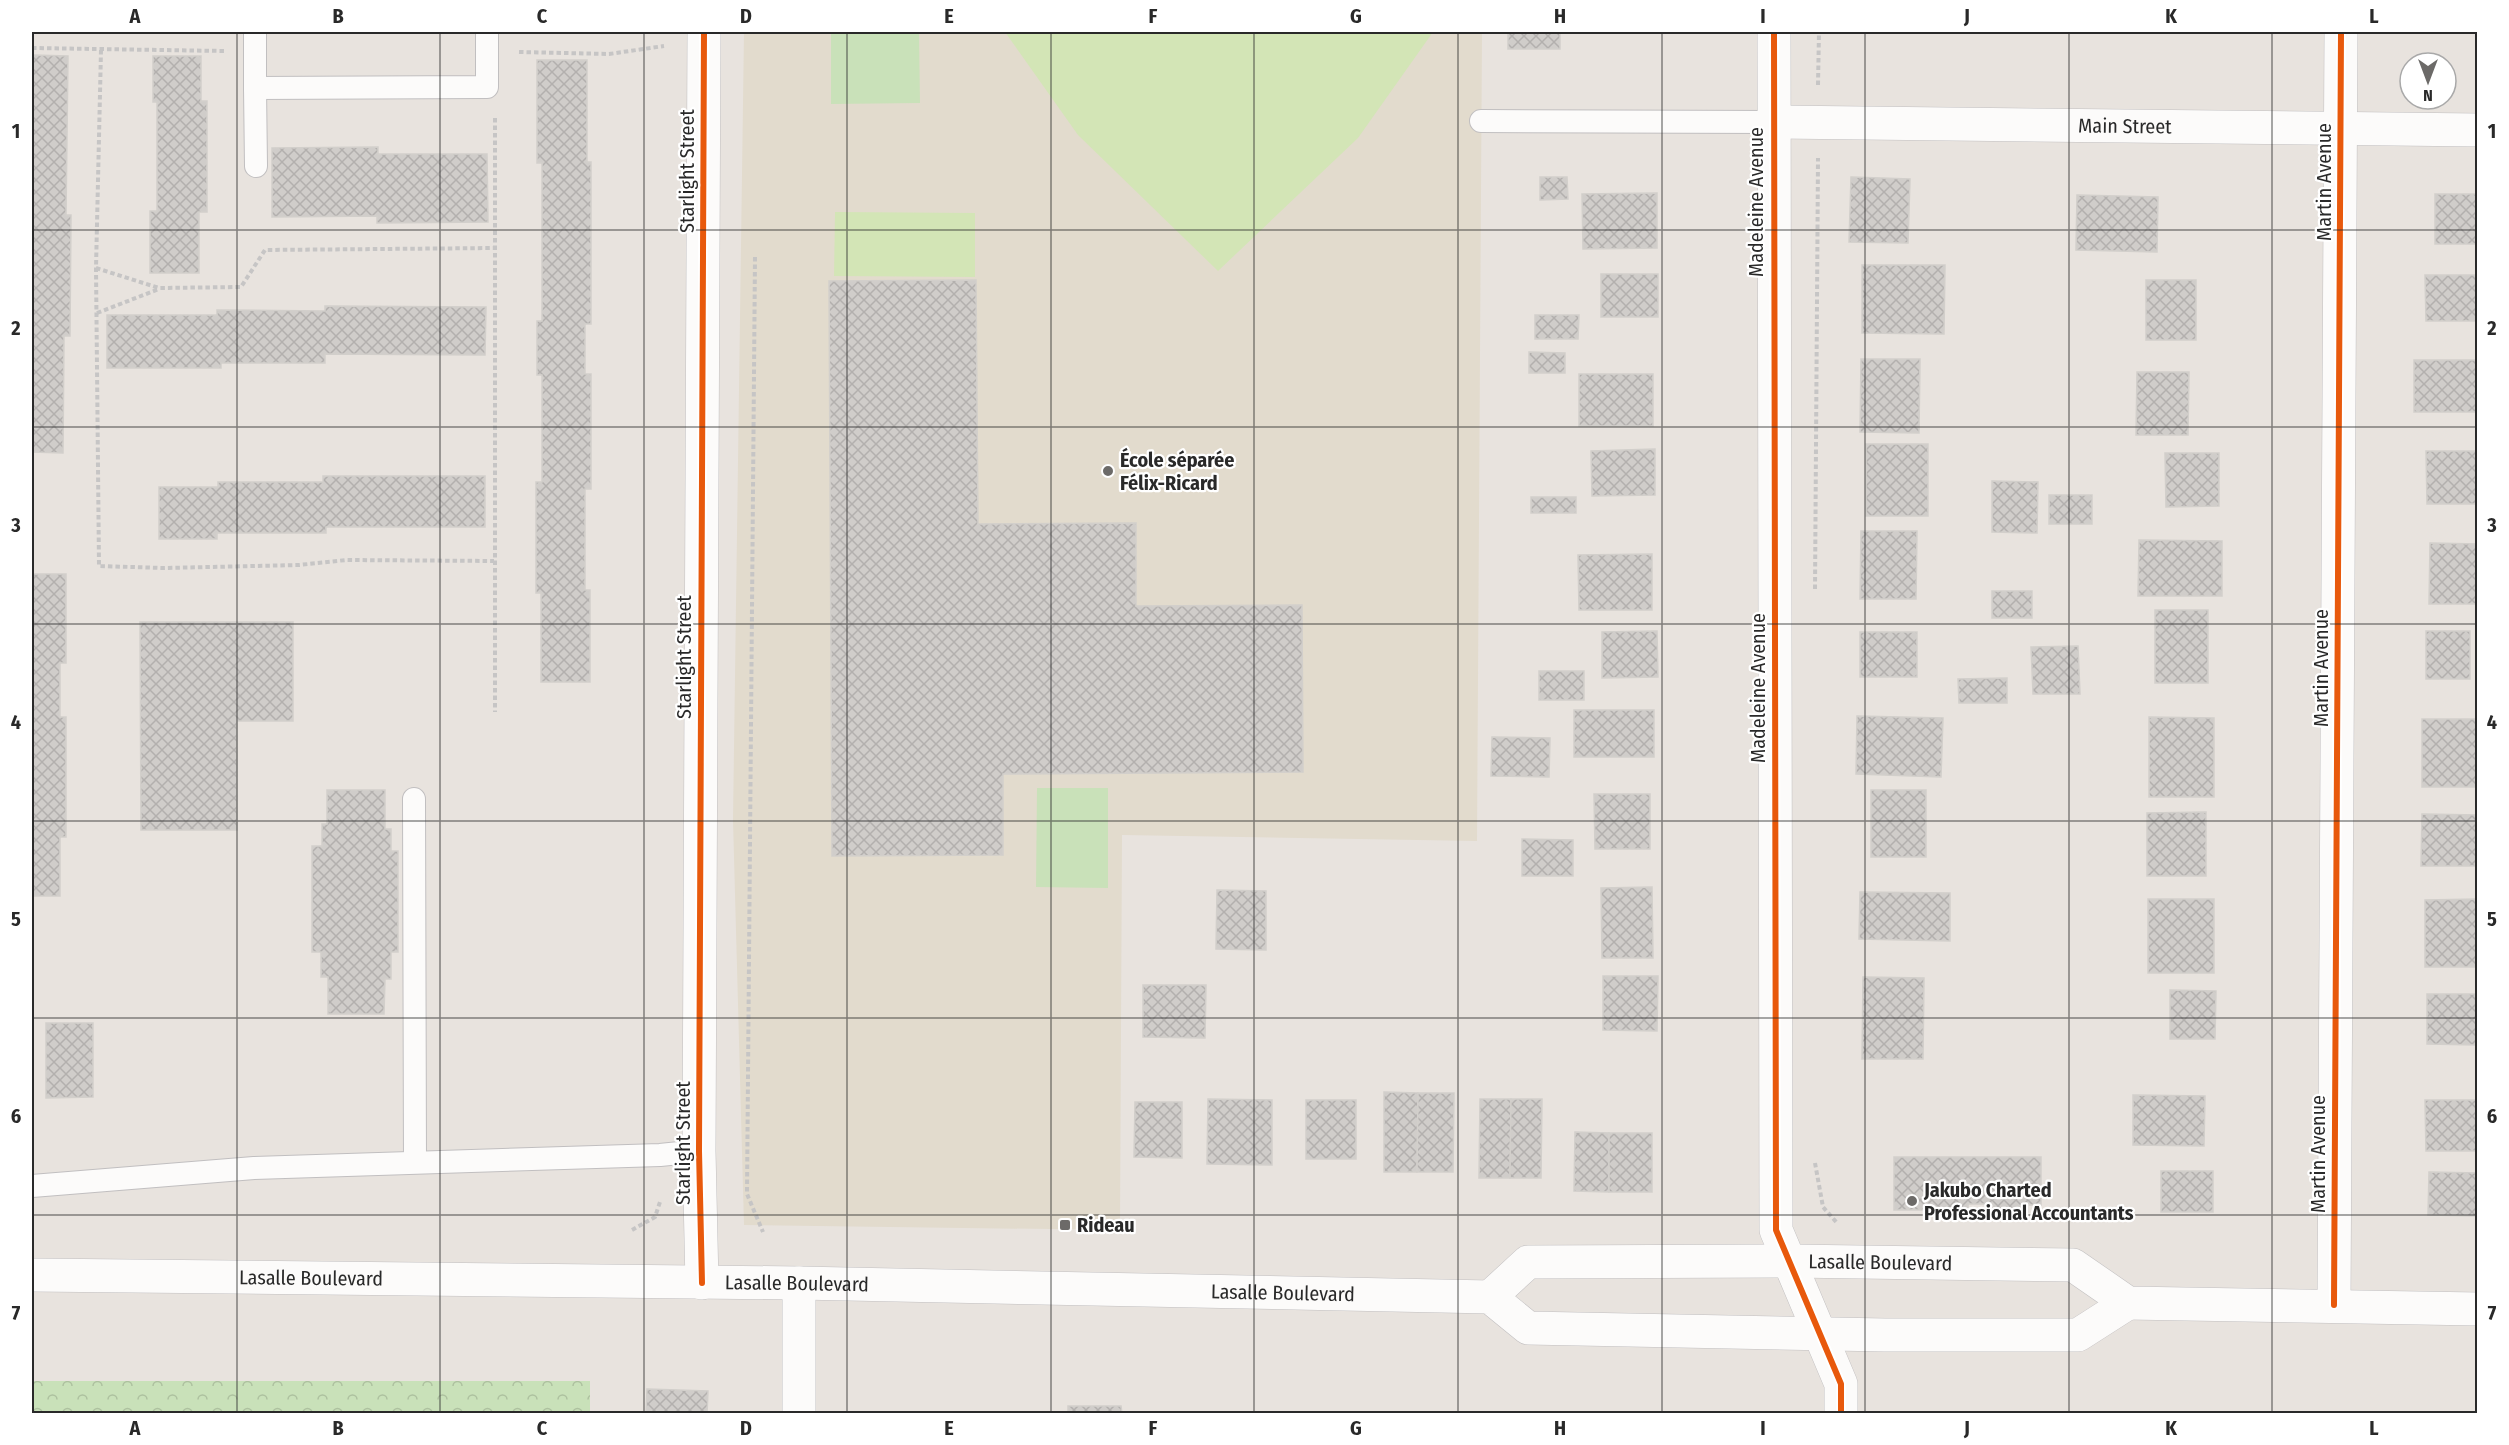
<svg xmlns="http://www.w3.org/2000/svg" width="2509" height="1445" viewBox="0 0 2509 1445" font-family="'Fira Sans Condensed',sans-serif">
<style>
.education{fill:#e2dbcd}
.forest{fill:url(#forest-crowns)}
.park{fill:#c9e1b9}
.pitch{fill:#d3e5b6}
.building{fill:url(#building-cross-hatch);stroke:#d2cfcb;stroke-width:1.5}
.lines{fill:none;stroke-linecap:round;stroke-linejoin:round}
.service-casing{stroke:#c1bfc0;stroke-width:24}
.minor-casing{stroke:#c1bfc0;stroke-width:34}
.secondary-casing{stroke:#c1bfc0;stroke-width:34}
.path{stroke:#c6c5c5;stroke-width:4;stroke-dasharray:4.5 3;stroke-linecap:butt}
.service{stroke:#fcfbfa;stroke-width:22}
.minor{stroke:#fcfbfa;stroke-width:33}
.secondary{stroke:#fcfbfa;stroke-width:33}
.cycleway-casing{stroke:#fff;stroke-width:10}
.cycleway{stroke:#e8590c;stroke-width:6}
.grid{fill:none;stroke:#292929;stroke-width:1.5;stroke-opacity:0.55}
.poi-dot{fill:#6c6a68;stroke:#fff;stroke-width:2}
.labels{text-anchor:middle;stroke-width:4.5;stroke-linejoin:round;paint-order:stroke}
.street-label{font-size:20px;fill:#292929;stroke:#fff}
.poi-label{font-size:20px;font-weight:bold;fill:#292929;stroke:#fff;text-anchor:start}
.neatline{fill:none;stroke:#292929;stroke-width:2}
.grid-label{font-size:20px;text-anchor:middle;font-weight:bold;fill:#292929}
</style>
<defs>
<pattern id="forest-crowns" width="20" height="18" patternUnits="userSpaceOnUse" patternTransform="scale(1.5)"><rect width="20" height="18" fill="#c9e1b9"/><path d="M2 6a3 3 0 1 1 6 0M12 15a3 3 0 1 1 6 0" fill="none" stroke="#adc19f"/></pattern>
<pattern id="building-cross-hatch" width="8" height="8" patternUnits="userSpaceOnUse" patternTransform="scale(1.5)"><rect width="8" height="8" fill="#d0cdca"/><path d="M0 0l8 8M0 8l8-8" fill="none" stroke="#b3b0ae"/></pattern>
</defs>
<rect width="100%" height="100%" fill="#e8e3de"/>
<polygon class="education" points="744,32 1482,32 1477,841 1122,835 1120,1230 744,1225 733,820"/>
<rect class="forest" x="32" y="1381" width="558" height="32"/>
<g class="park">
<polygon points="831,32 919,32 920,103 831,104"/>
<polygon points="1037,788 1108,788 1108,888 1036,887"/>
</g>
<g class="pitch">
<polygon points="1005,32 1433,32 1358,138 1218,271 1078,135"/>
<polygon points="835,212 975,213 975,277 834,276"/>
</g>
<g class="building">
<rect x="1508" y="32" width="52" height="17"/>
<rect x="2420" y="32" width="58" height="1"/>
<polygon points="32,55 68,56 66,215 71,215 70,336 64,336 63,453 32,452"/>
<polygon points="153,56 201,56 201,101 207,101 207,212 199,212 199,273 150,273 150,211 157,211 157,102 153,102"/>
<polygon points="537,60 587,60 587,162 591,162 591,324 585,324 585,374 591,374 591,489 585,489 585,590 590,590 590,682 541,682 541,593 536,593 536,482 542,482 542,375 537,375 537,321 542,321 542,163 537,163"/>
<polygon points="378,147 378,154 487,154 488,222 377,223 377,216 272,217 272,148"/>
<polygon points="1540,177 1567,177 1568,199 1540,200"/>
<polygon points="1851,177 1910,179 1908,243 1849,242"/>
<polygon points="1657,193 1657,248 1583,249 1582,194"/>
<rect x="2435" y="194" width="43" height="50"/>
<polygon points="2077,195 2158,197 2157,252 2076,250"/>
<polygon points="1862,265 1945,265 1944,334 1862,333"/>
<rect x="1601" y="274" width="57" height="43"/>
<polygon points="2425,275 2478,275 2478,321 2426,321"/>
<polygon points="976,280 978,524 1136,523 1136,606 1302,605 1303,772 1003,774 1003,855 832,856 829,281"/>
<rect x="2146" y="280" width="50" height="60"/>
<polygon points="325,306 486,307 485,355 325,354 325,363 221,363 221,368 107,368 107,315 217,315 217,310 325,311"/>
<polygon points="1535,315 1579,315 1578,339 1535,339"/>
<polygon points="1529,352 1565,353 1565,373 1529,373"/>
<polygon points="1861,359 1920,359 1919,433 1860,432"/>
<rect x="2414" y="360" width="64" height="52"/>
<polygon points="2137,372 2189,372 2188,435 2136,435"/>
<rect x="1579" y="374" width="74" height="52"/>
<rect x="1866" y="444" width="62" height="72"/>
<polygon points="1655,449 1655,495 1592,496 1591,451"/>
<polygon points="2426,451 2478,451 2478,504 2427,504"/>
<polygon points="2165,453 2219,453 2219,506 2166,507"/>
<polygon points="323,476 485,476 485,527 326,527 326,533 217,533 217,539 159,539 159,487 218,487 218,482 323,482"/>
<polygon points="1992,481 2038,482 2037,533 1992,532"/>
<rect x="2049" y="495" width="43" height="29"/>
<rect x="1531" y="497" width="45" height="16"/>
<polygon points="1861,531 1917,531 1916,599 1860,599"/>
<polygon points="2139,540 2222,541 2222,596 2138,596"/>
<polygon points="2430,543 2478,544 2478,604 2429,604"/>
<polygon points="1652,554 1652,610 1579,610 1578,555"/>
<polygon points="32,574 66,574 66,663 60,663 60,717 66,717 66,837 60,837 60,896 32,896"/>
<rect x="1992" y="591" width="40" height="27"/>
<rect x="2155" y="610" width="53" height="73"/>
<polygon points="140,622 293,622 293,721 237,721 237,830 141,830"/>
<polygon points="1657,631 1658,677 1602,678 1602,632"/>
<rect x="2426" y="631" width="44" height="48"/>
<rect x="1860" y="632" width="57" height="45"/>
<polygon points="2078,646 2080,694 2033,694 2031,647"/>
<rect x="1539" y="671" width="45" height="29"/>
<polygon points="2007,678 2007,703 1959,703 1958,679"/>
<rect x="1574" y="710" width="80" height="47"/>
<polygon points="1857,716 1943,718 1941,777 1856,774"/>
<polygon points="2149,717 2214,718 2214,797 2149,797"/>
<rect x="2422" y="719" width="56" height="68"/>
<polygon points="1492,737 1550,738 1549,777 1491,776"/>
<polygon points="327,790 385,790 385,829 391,829 391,851 398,851 398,952 391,952 391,979 385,979 384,1014 328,1014 328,977 321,977 321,952 312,952 312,846 322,846 322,824 327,824"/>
<rect x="1871" y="790" width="55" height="67"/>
<polygon points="1594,794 1650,794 1650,849 1595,849"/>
<polygon points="2206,812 2206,876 2147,876 2147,813"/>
<polygon points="2422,814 2478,815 2478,866 2421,866"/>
<polygon points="1522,839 1573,840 1573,876 1522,876"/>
<polygon points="1652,887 1653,958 1602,958 1601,888"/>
<polygon points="1217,890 1266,891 1266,950 1216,949"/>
<polygon points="1860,892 1950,893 1950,941 1859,939"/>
<rect x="2148" y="899" width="66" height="74"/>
<polygon points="2478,899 2478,967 2425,967 2425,900"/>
<polygon points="1603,976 1658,976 1657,1031 1603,1030"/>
<polygon points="1863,977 1924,978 1923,1059 1862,1059"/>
<polygon points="1143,985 1206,985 1205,1038 1143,1037"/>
<polygon points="2170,990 2216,991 2215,1039 2170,1039"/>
<polygon points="2427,994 2478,994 2477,1045 2427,1044"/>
<polygon points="46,1023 93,1023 93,1097 46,1098"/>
<polygon points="1384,1092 1418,1093 1417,1172 1384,1172"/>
<polygon points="1418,1093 1454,1093 1453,1172 1417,1172"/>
<polygon points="2133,1095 2205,1096 2204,1146 2133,1145"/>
<polygon points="1208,1099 1272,1100 1272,1165 1207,1164"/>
<polygon points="1480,1099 1511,1099 1510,1178 1479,1178"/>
<polygon points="1511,1099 1542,1099 1541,1178 1510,1178"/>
<rect x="1306" y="1100" width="50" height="59"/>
<polygon points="2425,1100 2478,1100 2478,1151 2426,1151"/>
<polygon points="1135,1102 1182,1102 1182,1158 1134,1157"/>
<polygon points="1575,1132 1609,1133 1609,1192 1574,1191"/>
<rect x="1609" y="1133" width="43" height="59"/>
<polygon points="1894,1157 2041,1157 2041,1205 2028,1205 2028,1212 1993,1212 1993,1204 1968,1204 1968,1210 1894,1210"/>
<rect x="2161" y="1171" width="52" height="41"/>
<polygon points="2429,1172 2478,1173 2478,1216 2428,1215"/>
<polygon points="647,1389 708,1391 707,1414 646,1414"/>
<polygon points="1068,1406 1121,1406 1122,1414 1068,1414"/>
</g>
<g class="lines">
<defs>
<g id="service">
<polyline points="255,32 255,88 487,87 487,32"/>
<polyline points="255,88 256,166"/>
<polyline points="1481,121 1773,122"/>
<polyline points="414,799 415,1162"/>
<polyline points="32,1186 254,1168 660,1155 699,1151"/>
</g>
<g id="minor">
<polyline points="1774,32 1776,1230 1841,1384 1841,1414"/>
<path id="s1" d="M1773,122L2478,130"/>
<polyline points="702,1283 699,1151 704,32"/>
<polyline points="799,1283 799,1414"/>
<polyline points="2334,1305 2341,32"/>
</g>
<g id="secondary">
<path id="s2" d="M32,1275L799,1283L1490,1297L1528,1328L1885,1335H2078L2128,1303"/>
<path id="s3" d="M1490,1297L1528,1262L1791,1261L2073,1265L2128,1303L2478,1309"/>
</g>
</defs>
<use href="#service" class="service-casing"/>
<use href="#minor" class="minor-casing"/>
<use href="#secondary" class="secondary-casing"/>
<g class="path">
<polyline points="32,48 225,51"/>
<polyline points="101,50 96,268 99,566 164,568 299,565 346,560 494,561"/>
<polyline points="519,52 609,54 664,46"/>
<polyline points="1818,85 1819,32"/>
<polyline points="495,118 495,712"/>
<polyline points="755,257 747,1194 763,1232"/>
<polyline points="96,268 159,288 241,287 265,250 496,248"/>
<polyline points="97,313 159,289"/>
<polyline points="1815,589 1818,158"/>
<polyline points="1815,1163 1823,1207 1838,1224"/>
<polyline points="632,1230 655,1217 660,1202"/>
</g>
<use href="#service" class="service"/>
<use href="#minor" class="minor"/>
<use href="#secondary" class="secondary"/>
<defs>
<g id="cycleway">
<polyline points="1774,32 1776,1230 1841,1384 1841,1414"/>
<polyline points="702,1283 699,1151 704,32"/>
<polyline points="2334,1305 2341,32"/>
</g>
</defs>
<use href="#cycleway" class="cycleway-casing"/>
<use href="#cycleway" class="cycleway"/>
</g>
<path class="grid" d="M237,32V1414M440,32V1414M644,32V1414M847,32V1414M1051,32V1414M1254,32V1414M1458,32V1414M1662,32V1414M1865,32V1414M2069,32V1414M2272,32V1414M32,230H2478M32,427H2478M32,624H2478M32,821H2478M32,1018H2478M32,1215H2478"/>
<g class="poi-dot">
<circle cx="1108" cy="471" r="6"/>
<circle cx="1912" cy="1201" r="6"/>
<rect x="1059" y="1219" width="12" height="12" rx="3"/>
</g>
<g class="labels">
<g class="street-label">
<text dy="7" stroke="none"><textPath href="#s1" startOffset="352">Main Street</textPath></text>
<text transform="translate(687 171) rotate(-90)" y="7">Starlight Street</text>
<text transform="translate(2324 182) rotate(-90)" y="7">Martin Avenue</text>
<text transform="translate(1756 202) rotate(-90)" y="7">Madeleine Avenue</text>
<text transform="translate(684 657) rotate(-90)" y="7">Starlight Street</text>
<text transform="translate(2321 668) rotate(-90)" y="7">Martin Avenue</text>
<text transform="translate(1758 688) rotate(-90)" y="7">Madeleine Avenue</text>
<text transform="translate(683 1143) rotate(-90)" y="7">Starlight Street</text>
<text transform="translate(2318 1154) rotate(-90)" y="7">Martin Avenue</text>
<text dy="7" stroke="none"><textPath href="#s3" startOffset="404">Lasalle Boulevard</textPath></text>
<text dy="7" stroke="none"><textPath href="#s2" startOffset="279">Lasalle Boulevard</textPath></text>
<text dy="7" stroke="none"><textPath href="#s2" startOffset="765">Lasalle Boulevard</textPath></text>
<text dy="7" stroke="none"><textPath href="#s2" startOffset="1251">Lasalle Boulevard</textPath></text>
</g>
<g class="poi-label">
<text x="1120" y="467">École séparée<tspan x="1120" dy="23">Félix-Ricard</tspan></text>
<text x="1924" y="1197">Jakubo Charted<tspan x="1924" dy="23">Professional Accountants</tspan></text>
<text x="1077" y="1232">Rideau</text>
</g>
</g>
<rect width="2509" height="1445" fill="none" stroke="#ffffff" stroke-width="66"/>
<g transform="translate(2428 81) rotate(180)"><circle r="28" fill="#ffffff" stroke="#a9a9a9" stroke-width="1.5"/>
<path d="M0-4.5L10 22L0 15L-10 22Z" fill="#6c6a68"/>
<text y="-9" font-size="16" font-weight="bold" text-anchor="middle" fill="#292929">N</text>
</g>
<rect x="33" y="33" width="2443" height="1379" class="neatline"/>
<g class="grid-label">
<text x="135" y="23">A</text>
<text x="338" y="23">B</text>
<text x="542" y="23">C</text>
<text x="746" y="23">D</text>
<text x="949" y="23">E</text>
<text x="1153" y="23">F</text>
<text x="1356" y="23">G</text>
<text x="1560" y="23">H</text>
<text x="1763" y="23">I</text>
<text x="1967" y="23">J</text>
<text x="2171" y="23">K</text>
<text x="2374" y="23">L</text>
<text x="16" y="138">1</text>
<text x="2492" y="138">1</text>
<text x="16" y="335">2</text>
<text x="2492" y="335">2</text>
<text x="16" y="532">3</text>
<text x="2492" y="532">3</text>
<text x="16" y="729">4</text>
<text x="2492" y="729">4</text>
<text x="16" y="926">5</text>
<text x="2492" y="926">5</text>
<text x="16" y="1123">6</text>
<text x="2492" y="1123">6</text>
<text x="16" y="1320">7</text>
<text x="2492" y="1320">7</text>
<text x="135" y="1435">A</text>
<text x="338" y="1435">B</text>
<text x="542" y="1435">C</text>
<text x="746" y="1435">D</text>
<text x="949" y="1435">E</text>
<text x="1153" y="1435">F</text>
<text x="1356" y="1435">G</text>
<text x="1560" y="1435">H</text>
<text x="1763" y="1435">I</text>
<text x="1967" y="1435">J</text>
<text x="2171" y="1435">K</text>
<text x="2374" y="1435">L</text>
</g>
</svg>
